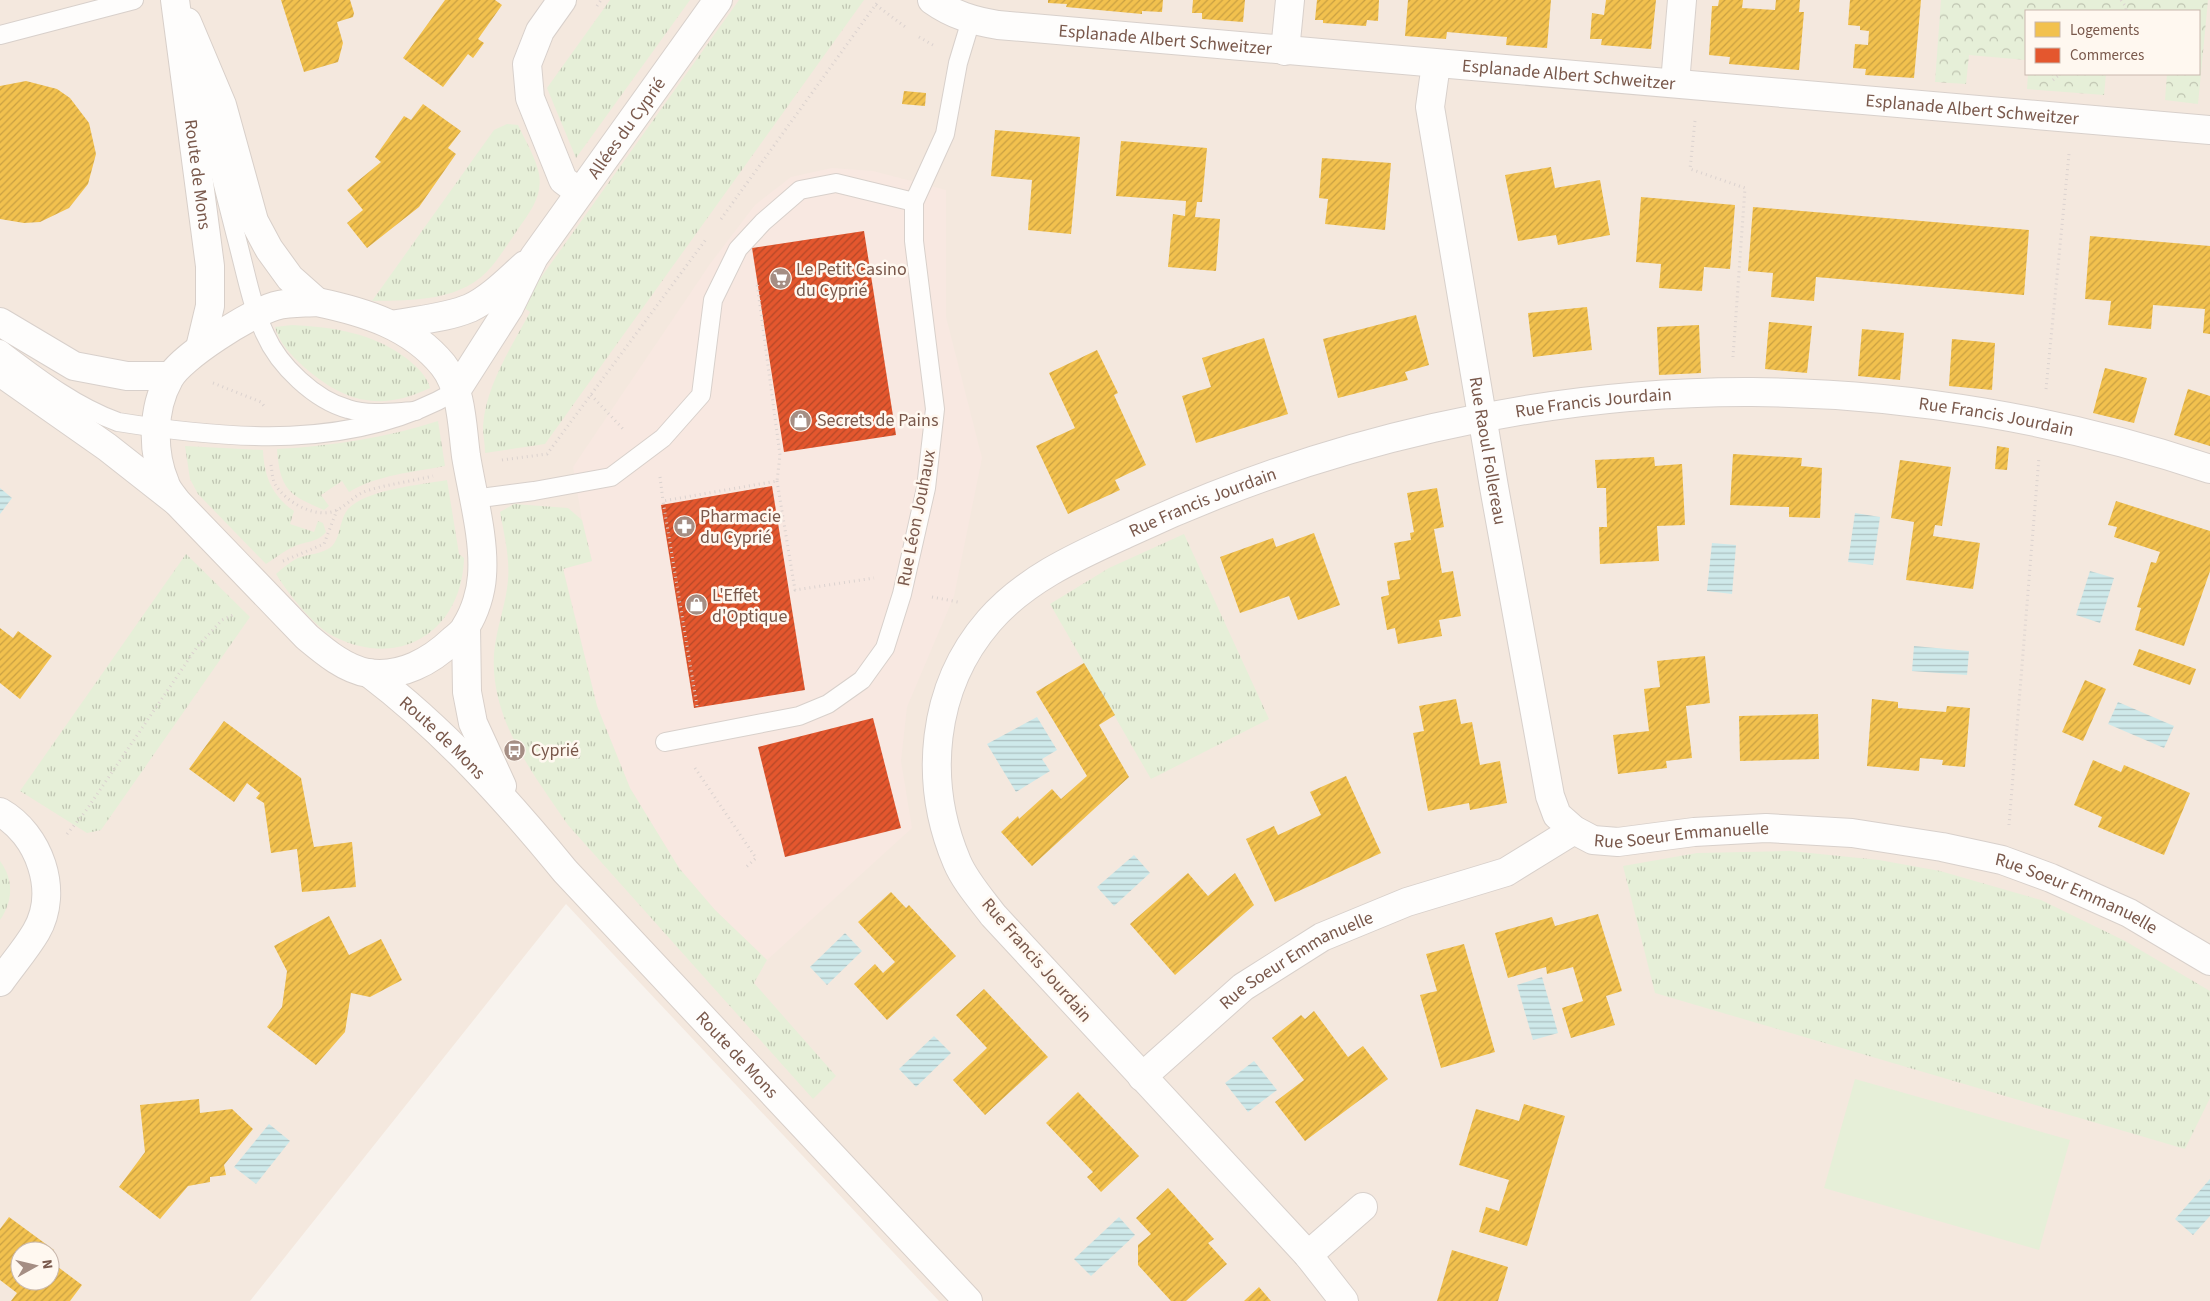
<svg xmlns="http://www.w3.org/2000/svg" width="2210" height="1301" viewBox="0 0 2210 1301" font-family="'Source Sans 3',sans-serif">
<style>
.residential{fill:#f4e8de;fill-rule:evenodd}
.commercial{fill:#f8e8e1}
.grass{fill:url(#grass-tufts)}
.park{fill:url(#park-crowns)}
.pitch{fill:#e6efd8}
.water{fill:url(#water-rules)}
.homes{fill:url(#homes-hatch)}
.shops{fill:url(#shops-hatch)}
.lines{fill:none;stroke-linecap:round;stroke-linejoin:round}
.service-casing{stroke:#d8d0cb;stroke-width:20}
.minor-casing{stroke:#d8d0cb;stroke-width:30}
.tertiary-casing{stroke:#d8d0cb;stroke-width:30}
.secondary-casing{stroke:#d8cfc9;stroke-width:30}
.path{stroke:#dbd2cf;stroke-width:3;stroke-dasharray:1 4;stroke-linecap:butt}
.service{stroke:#fefdfc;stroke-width:18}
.minor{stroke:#fefdfc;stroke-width:28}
.tertiary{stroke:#fefdfc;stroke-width:28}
.secondary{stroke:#fefdfc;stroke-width:28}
.labels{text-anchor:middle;stroke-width:5;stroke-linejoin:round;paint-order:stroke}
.street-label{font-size:18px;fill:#79584b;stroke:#fff8f0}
.poi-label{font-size:18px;fill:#79584b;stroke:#fff8f0;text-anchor:start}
</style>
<defs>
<pattern id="grass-tufts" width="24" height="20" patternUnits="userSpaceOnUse" patternTransform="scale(1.25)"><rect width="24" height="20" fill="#e6efd8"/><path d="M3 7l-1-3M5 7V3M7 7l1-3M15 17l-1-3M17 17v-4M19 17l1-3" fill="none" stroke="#bfc4b1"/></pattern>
<pattern id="park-crowns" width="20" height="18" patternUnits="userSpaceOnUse" patternTransform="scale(1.25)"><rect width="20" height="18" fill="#e6efd8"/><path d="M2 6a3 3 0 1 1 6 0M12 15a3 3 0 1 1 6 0" fill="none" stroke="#bfc4b1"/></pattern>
<pattern id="water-rules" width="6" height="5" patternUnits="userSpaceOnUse" patternTransform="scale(1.25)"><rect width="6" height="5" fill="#cee9ea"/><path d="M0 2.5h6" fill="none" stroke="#acc0c0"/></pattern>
<pattern id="homes-hatch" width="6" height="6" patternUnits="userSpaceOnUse" patternTransform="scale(1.25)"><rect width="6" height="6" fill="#f2c14e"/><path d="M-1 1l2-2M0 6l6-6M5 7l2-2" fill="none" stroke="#c9a043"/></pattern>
<pattern id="shops-hatch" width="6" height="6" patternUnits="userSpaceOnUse" patternTransform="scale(1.25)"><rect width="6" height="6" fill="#e4572e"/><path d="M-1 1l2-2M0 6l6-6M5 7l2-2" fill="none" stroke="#b44828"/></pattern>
</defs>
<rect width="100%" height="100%" fill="#f8f3ee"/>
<path class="residential" d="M0,0H2210V1301H939L566,904L250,1301H0ZM2026,11H2199V74H2026ZM20,1251H50V1281H20Z"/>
<polygon class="commercial" points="832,168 873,171 946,190 946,317 982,458 954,596 907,707 901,761 912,828 767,960 715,910 679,868 630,788 597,706 563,568 592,561 582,520 573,467 710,264 755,205 791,177"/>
<g class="grass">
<polygon points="610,0 690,0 576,158 547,88"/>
<path d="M739,0H864L545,444L485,453C485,444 483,435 483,426C486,385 511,348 530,312L523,307L532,290Z"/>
<path d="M507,124L518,125C525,140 536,158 539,174C543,196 530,212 518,229C510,241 501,255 492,266C463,302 413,300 372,301L494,130Z"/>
<path d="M292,325C334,327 372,333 406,358C416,366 427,376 430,388C380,412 344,402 304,367C291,355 279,343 275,327Z"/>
<path d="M438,421L445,466C413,472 377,475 349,492L342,481L321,495L329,506L324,510C289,495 280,490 277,449C332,446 385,438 438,421Z"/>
<path d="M185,446L263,450C264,476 272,496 294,511L290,524L314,532L318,521L323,523L326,532C317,543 305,541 293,547C284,551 275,558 266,564L198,494L190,479Z"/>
<path d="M447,480L459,554L464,558C462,630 401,670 335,637C315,628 287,592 276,574C283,568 290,562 298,558C309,554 322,554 331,547C341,538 339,520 348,509C367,489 421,485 447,480Z"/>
<path d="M514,504L568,508L582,520L592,561L563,569L597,706L630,788L679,868L715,910L767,960L754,983L836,1076L813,1099L568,825C533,774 490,719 494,654C496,628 506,605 508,580C510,557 504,534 500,512Z"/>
<polygon points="1184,534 1269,719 1151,779 1050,604 1109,568"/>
<polygon points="186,554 250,617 101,830 87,833 20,791"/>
<polygon points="1790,851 1879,860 1940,871 2041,900 2125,941 2210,991 2210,1098 2185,1149 1655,993 1623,866 1697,853"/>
<path d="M0,861C14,880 13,901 0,920Z"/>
</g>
<g class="park">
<polygon points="1941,0 2208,0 2198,104 2165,100 2167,74 2199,74 2199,11 2026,11 2026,60 1969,55 1966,84 1935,82"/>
<polygon points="2028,74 2106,74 2104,95 2027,89"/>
</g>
<polygon class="pitch" points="1855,1079 2070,1140 2039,1250 1824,1188"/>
<g class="water">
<polygon points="0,488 12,498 0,514"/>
<polygon points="1855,513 1880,517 1873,565 1848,562"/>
<polygon points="1712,543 1736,545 1732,594 1707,591"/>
<polygon points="2090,571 2114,578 2100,623 2076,615"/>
<polygon points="1914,646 1969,651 1967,675 1912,671"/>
<polygon points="2118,702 2174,726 2164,748 2108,724"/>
<polygon points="1037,717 1057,750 1042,759 1050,771 1016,792 987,744"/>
<polygon points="1134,855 1150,873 1114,906 1097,887"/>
<polygon points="845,933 862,951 827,985 810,967"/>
<polygon points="1542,977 1558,1033 1533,1040 1517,985"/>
<polygon points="934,1036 951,1053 916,1087 899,1069"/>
<polygon points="1254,1061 1277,1090 1248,1112 1225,1083"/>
<polygon points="269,1124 290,1141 256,1184 234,1167"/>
<polygon points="2210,1179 2210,1216 2193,1235 2175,1219"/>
<polygon points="1119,1217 1135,1235 1091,1276 1074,1259"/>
</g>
<g class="homes">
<polygon points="281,0 350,0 354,13 353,17 337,22 343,43 338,62 304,72"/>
<polygon points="445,0 495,0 502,5 478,39 484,43 473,58 468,54 443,87 403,58"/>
<polygon points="1048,0 1163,0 1162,12 1142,11 1142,14 1066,7 1067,4 1048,3"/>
<polygon points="1193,0 1245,0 1243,22 1202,19 1202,13 1192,13"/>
<polygon points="1317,0 1379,0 1378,21 1367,20 1366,26 1323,23 1323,20 1315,20"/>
<polygon points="1408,0 1551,0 1547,48 1506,45 1507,37 1447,32 1446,39 1405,36"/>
<polygon points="1606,0 1656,0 1651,49 1601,45 1602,39 1590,39 1592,13 1604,15"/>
<polygon points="1719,0 1743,0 1742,8 1775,10 1776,0 1800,0 1799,12 1804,12 1799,70 1729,64 1730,57 1709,55 1712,6 1718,6"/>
<polygon points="1850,0 1921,0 1914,78 1865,75 1866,69 1853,68 1855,44 1868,45 1869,31 1860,30 1860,26 1848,25"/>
<polygon points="26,81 57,89 70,98 89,123 96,154 88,184 69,208 40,222 24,223 0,219 0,86"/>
<polygon points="904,91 926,93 925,106 902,104"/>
<polygon points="423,104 461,131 448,148 456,154 419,207 367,248 347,223 363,210 347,190 381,162 375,157 404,116 411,120"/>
<polygon points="995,130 1080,137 1071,234 1028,230 1032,180 991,176"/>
<polygon points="1121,141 1207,148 1202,202 1197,202 1195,217 1220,219 1216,271 1168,267 1173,214 1185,216 1186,201 1116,196"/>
<polygon points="1322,158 1391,163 1385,230 1325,224 1328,199 1319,198"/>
<polygon points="1551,167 1555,188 1600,180 1610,235 1558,245 1556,235 1518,241 1505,175"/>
<polygon points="1641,197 1735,205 1730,269 1704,267 1702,291 1659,288 1661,264 1636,262"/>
<polygon points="1753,207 2029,230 2024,295 1816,277 1814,301 1771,297 1773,273 1748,271"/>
<polygon points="2090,236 2210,246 2210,334 2203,333 2205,309 2153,305 2151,329 2108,325 2111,301 2085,299"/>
<polygon points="1587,307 1592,350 1533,357 1528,313"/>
<polygon points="1416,315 1429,365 1405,372 1408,380 1338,398 1323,339"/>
<polygon points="1769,322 1812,326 1807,373 1765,369"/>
<polygon points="1699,325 1701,373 1659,375 1657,327"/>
<polygon points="1862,329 1904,333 1900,380 1858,376"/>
<polygon points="1264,338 1288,414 1196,443 1182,396 1211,387 1202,358"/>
<polygon points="1952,339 1995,343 1992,390 1949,386"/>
<polygon points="1097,350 1118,393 1114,395 1146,465 1115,480 1120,490 1068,514 1036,446 1075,428 1049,373"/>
<polygon points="2105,368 2147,378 2134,423 2093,413"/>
<polygon points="2188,389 2210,396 2210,446 2174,435"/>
<polygon points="1997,446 2009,448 2007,470 1995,469"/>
<polygon points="1733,454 1802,458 1801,466 1822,468 1820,518 1789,517 1789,507 1730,505"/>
<polygon points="1654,457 1655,466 1682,464 1685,525 1657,526 1659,561 1600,564 1599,527 1607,527 1606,488 1597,488 1595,460"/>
<polygon points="1900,460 1951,467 1942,526 1935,525 1933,536 1980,543 1973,589 1906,580 1914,522 1891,518"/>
<polygon points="1437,488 1444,527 1434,529 1442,573 1453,571 1461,616 1439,620 1442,636 1398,644 1395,628 1387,630 1381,597 1389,595 1387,581 1400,579 1394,543 1411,540 1410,533 1414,532 1407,493"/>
<polygon points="2116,501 2210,531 2210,571 2184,646 2135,630 2141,608 2137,607 2151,562 2156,563 2160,552 2114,537 2117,527 2108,525"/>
<polygon points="1314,533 1340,605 1298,620 1289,596 1240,613 1220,557 1273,538 1276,547"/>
<polygon points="0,628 13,638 18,631 52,656 20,699 0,683"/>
<polygon points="2139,649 2196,669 2190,685 2133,665"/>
<polygon points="1705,656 1710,703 1686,706 1692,758 1666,761 1667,768 1618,774 1613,735 1649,731 1644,689 1660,687 1657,661"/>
<polygon points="1084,663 1115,715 1099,725 1129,777 1032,866 1001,832 1018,816 1019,819 1052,789 1061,799 1087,776 1036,692"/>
<polygon points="2085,680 2106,689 2083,741 2062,732"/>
<polygon points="1456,699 1461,724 1472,722 1480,765 1500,761 1507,803 1470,810 1469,803 1428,811 1413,733 1424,731 1419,706"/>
<polygon points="1872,699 1898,702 1898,708 1946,712 1947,706 1970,708 1965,767 1942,765 1943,760 1920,758 1919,771 1867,766"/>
<polygon points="1818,714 1819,759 1740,761 1739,716"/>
<polygon points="224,721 301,778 314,847 352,842 356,887 302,892 297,849 271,853 264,803 256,798 260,793 247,783 234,802 189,769"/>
<polygon points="2093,760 2121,772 2124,765 2190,793 2164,855 2098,827 2102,817 2074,805"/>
<polygon points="1346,776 1381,853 1275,902 1246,839 1274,826 1278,835 1321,815 1310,792"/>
<polygon points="1188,873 1208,896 1235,873 1254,905 1175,975 1130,924"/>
<polygon points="891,892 906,908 909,905 956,956 887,1020 854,984 875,964 883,973 895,962 858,922"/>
<polygon points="1598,914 1622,991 1606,996 1615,1025 1571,1038 1562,1008 1583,1001 1573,967 1547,974 1546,967 1508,978 1495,933 1552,917 1555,926"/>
<polygon points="329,916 349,955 381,939 402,980 370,997 351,993 345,1032 316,1065 267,1027 282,1007 287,971 274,946"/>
<polygon points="1464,944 1495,1052 1441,1068 1420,995 1437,991 1426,954"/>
<polygon points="984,989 1048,1057 985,1115 953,1080 987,1048 956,1015"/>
<polygon points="1314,1011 1348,1057 1363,1046 1388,1079 1305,1141 1275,1102 1304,1080 1272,1038 1301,1015 1305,1019"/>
<polygon points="1078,1092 1139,1156 1101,1192 1087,1177 1093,1172 1046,1123"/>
<polygon points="199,1099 200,1113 232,1109 253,1129 224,1165 226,1175 210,1177 210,1182 188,1186 160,1219 119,1187 145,1152 140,1105"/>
<polygon points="1524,1104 1565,1116 1527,1246 1479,1232 1486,1207 1499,1211 1509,1180 1459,1165 1476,1109 1519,1121"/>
<polygon points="1168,1188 1214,1239 1208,1243 1227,1264 1186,1301 1171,1301 1138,1265 1138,1245 1151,1234 1136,1218"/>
<polygon points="9,1217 54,1250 50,1255 50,1251 20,1251 20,1281 50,1281 50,1261 82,1285 70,1301 11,1301 17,1293 0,1280 0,1229"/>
<polygon points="1452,1250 1508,1267 1498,1301 1437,1301"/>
<polygon points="1259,1287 1271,1301 1244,1301"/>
</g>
<g class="shops">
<polygon points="864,231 896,435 784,452 752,248"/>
<polygon points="772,486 805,690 694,708 661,505"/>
<polygon points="873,718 901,828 785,857 758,747"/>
</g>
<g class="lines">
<defs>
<g id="service">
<polyline points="0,35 134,0"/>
<path d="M197,82C210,133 223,185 236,236C245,269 251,304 265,334C279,366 315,400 348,409C370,416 394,412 416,411"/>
<path d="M0,349C37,377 74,406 118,422C230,440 353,451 456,391"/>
<polyline points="473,499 534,491 611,477 663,438 701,395 713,300 738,249 763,222 800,190 836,183 914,202"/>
<polyline points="665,742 799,716 828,704 862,680 885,648 902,594 926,488 935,409 914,241 914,202 945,134 958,63 971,20"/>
</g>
<g id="minor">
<polyline points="562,0 540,31 527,64 530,98 563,180 579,192"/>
<path id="s1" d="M932,0C953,15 974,21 998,25L2210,130"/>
<polyline points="1285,51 1290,0"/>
<path id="s2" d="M1436,64L1430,107L1494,487L1550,796L1557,815L1574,830L1593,840L1618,842L1694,832L1766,828L1852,833L1942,847L2002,860L2051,878L2129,913L2210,961"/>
<polyline points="1675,83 1682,0"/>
<path d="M393,325C418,320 446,318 470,308C491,298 508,280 525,265"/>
<path id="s3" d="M456,391L509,308L534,257L718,0"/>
<path d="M0,812C39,834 60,891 36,932C26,949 12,965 0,982"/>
<path id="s4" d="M1142,1077L1243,987L1322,937L1407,902L1506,872L1574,830"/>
<polyline points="1308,1255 1363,1207"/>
<path id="s5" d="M1344,1301L1308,1255L993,915C981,899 965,881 957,862C923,782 931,688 989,621C1026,578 1080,555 1130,532C1322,442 1540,391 1752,392C1906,393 2064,420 2210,469"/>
</g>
<g id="tertiary">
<polyline points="0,322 74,366 127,376 170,376"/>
<polyline points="0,372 107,447 177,502"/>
</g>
<g id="secondary">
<path id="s6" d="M175,0L210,266V306L200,348"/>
<polyline points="187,22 222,105 254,221 269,249 290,278 317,302"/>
<path d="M317,302C365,312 411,326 443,365C462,389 462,426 466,456C472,493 485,539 482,576C481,592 475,612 466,626C464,631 458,636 453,640C431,661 401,678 368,673C345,669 325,652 307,637L177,502C173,496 167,490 165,483C152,452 152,409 169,379C180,357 251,313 275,306C289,302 303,303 317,302Z"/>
<polyline points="466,627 467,692 473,723 502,786"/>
<path id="s7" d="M369,673C443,729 506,799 565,871L968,1301"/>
</g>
</defs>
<use href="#service" class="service-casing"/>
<use href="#minor" class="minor-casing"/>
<use href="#tertiary" class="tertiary-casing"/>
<use href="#secondary" class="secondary-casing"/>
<g class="path">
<polyline points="2121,0 2126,7 2126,11"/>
<polyline points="876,5 908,29"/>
<polyline points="597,6 601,0"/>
<polyline points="919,37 933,45"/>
<polyline points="2053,80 2060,74"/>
<polyline points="1695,121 1690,169 1745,188 1733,357"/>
<polyline points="721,219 879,0"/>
<polyline points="213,383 261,402 264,406"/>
<polyline points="2046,389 2069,154"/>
<polyline points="591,395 624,430"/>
<polyline points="502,460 547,454 707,238"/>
<path d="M271,465C272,470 272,479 275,484C285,502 317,520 337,510C349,504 355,494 369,490C390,484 412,481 433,476"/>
<polyline points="660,477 663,501"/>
<polyline points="777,481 795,590 874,578"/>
<polyline points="283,561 324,544 337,510"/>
<polyline points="932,597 958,602"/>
<polyline points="697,706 663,501 777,481 780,455 757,283"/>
<polyline points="695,768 756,858 744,869"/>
<polyline points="2009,825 2039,457"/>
<polyline points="67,834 85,812 197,647 222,620 235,614"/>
</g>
<use href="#service" class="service"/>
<use href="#minor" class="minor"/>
<use href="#tertiary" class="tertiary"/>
<use href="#secondary" class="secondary"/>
</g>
<defs>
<symbol id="supermarket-disc" viewBox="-11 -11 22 22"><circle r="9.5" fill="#a58e84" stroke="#fff8f0"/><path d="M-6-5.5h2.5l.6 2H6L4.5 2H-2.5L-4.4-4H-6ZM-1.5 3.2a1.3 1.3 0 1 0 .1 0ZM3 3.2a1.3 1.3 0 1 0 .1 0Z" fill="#fff"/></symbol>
<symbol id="shop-disc" viewBox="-11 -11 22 22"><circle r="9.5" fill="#a58e84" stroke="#fff8f0"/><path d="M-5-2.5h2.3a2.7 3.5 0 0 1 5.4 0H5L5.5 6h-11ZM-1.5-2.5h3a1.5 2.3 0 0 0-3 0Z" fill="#fff"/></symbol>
<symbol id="pharmacy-disc" viewBox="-11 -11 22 22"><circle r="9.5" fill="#a58e84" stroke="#fff8f0"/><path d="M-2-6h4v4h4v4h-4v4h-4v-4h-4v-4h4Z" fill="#fff"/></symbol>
<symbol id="bus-disc" viewBox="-11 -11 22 22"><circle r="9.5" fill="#a58e84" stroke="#fff8f0"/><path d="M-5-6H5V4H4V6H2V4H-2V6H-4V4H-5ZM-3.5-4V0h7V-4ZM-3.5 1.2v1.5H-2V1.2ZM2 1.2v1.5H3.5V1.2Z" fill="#fff"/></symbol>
</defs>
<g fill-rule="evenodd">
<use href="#supermarket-disc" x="768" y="266" width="25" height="25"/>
<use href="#shop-disc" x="788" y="408" width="25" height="25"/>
<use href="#pharmacy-disc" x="672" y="514" width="25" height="25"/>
<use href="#shop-disc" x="684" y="592" width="25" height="25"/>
<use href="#bus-disc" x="502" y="738" width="25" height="25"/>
</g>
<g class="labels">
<g class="street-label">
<text dy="6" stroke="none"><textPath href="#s1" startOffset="239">Esplanade Albert Schweitzer</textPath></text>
<text dy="6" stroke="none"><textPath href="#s1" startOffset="644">Esplanade Albert Schweitzer</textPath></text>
<text dy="6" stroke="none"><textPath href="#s1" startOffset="1049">Esplanade Albert Schweitzer</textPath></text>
<text dy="6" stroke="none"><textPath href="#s3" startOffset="314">Allées du Cyprié</textPath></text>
<text dy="6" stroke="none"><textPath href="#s6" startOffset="176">Route de Mons</textPath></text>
<text dy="6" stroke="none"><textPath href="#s5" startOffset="1494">Rue Francis Jourdain</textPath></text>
<text dy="6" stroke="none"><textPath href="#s5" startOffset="1899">Rue Francis Jourdain</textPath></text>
<text dy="6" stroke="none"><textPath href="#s2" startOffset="392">Rue Raoul Follereau</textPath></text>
<text dy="6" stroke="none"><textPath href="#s5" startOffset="1089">Rue Francis Jourdain</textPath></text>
<text transform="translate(916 518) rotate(-79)" y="6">Rue Léon Jouhaux</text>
<text dy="6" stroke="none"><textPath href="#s7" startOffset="98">Route de Mons</textPath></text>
<text dy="6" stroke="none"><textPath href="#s2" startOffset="896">Rue Soeur Emmanuelle</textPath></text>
<text dy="6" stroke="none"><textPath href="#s2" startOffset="1301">Rue Soeur Emmanuelle</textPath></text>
<text transform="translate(1037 960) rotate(49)" y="6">Rue Francis Jourdain</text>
<text dy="6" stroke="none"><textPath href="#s4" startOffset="195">Rue Soeur Emmanuelle</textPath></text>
<text dy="6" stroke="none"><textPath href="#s7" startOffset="531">Route de Mons</textPath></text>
</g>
<g class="poi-label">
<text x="796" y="275">Le Petit Casino<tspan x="796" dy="21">du Cyprié</tspan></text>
<text x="817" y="426">Secrets de Pains</text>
<text x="700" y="522">Pharmacie<tspan x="700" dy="21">du Cyprié</tspan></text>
<text x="712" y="601">L'Effet<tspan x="712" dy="21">d'Optique</tspan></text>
<text x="531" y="756">Cyprié</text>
</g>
</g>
<rect x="2025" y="10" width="175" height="65" fill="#fff8f0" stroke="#c9b8ae"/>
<rect x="2035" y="22" width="25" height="15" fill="#f2c14e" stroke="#c9b8ae"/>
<text x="2070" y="35" font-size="15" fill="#79584b">Logements</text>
<rect x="2035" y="48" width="25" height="15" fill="#e4572e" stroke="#c9b8ae"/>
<text x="2070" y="60" font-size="15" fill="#79584b">Commerces</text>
<g transform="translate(35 1266) rotate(82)"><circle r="24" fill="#fff8f0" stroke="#c9b8ae"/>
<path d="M0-4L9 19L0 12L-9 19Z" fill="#a58e84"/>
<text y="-8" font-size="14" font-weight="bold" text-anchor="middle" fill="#79584b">N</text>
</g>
</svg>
